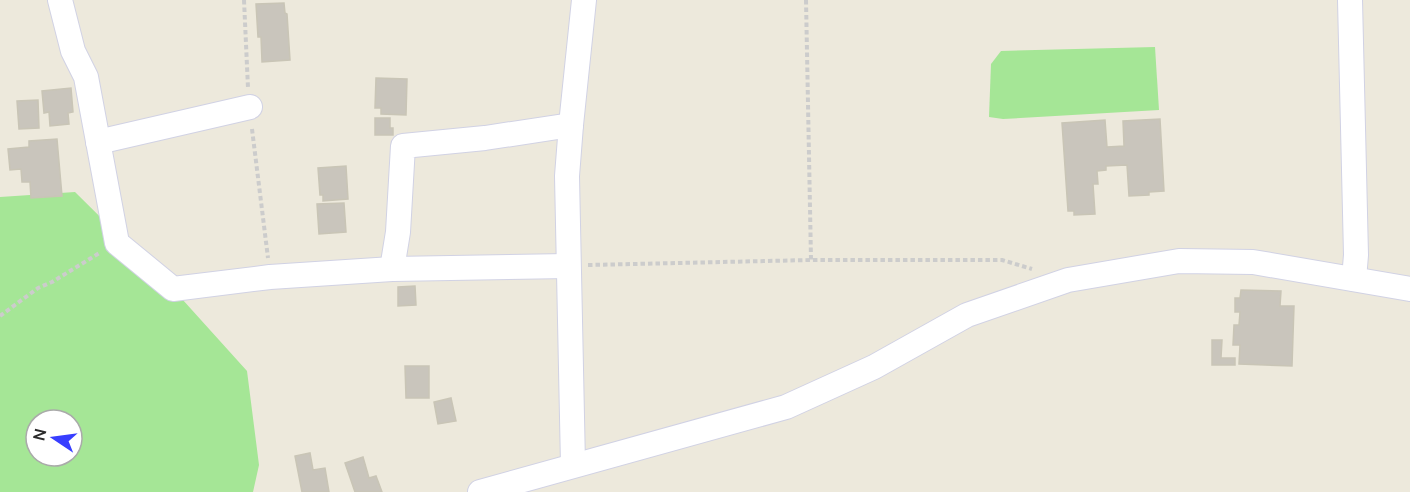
<svg xmlns="http://www.w3.org/2000/svg" width="1410" height="492" viewBox="0 0 1410 492" font-family="Manrope,sans-serif">
<style>
.green{fill:#a5e696;fill-rule:evenodd}
.building{fill:#c9c5bc;stroke:#c9c5b6;stroke-width:1.5}
.lines{fill:none;stroke-linecap:round;stroke-linejoin:round}
.minor-casing{stroke:#d1d2e4;stroke-width:26}
.path{stroke:#ccc;stroke-width:4;stroke-dasharray:4.5 3;stroke-linecap:butt}
.minor{stroke:#fff;stroke-width:24}
</style>
<rect width="100%" height="100%" fill="#ede9dc"/>
<g class="green">
<polygon points="1155,47 1159,110 1003,119 989,117 991,64 1001,51"/>
<path d="M75,192L173,289L247,371L259,465L253,492H0V197ZM36,420H72V456H36Z"/>
</g>
<g class="building">
<polygon points="284,3 285,13 287,14 290,60 262,62 261,37 258,37 256,4"/>
<polygon points="376,78 407,79 406,115 381,114 381,108 375,108"/>
<polygon points="71,88 73,112 68,113 69,124 50,126 49,112 44,113 42,91"/>
<polygon points="38,100 39,128 19,129 17,101"/>
<polygon points="375,118 390,118 390,128 393,128 393,135 375,135"/>
<polygon points="1160,119 1164,191 1149,192 1149,195 1129,196 1127,165 1106,166 1106,170 1097,171 1098,184 1093,184 1095,214 1074,215 1074,211 1068,211 1062,123 1105,120 1107,147 1124,146 1123,121"/>
<polygon points="57,139 62,196 31,198 30,182 22,182 21,169 10,170 8,149 29,147 29,141"/>
<polygon points="346,166 348,199 323,201 323,195 320,195 318,168"/>
<polygon points="344,203 346,232 319,234 317,204"/>
<polygon points="415,286 416,305 398,306 398,287"/>
<polygon points="1241,290 1281,291 1280,306 1294,306 1292,366 1239,364 1240,345 1233,345 1234,325 1239,325 1240,312 1235,312 1235,298 1240,298"/>
<polygon points="1212,340 1222,340 1221,358 1235,358 1235,365 1212,365"/>
<polygon points="405,366 429,366 429,398 406,398"/>
<polygon points="451,398 456,421 438,424 434,402"/>
<polygon points="310,453 313,470 325,468 329,492 302,492 295,456"/>
<polygon points="363,457 369,478 376,476 382,492 355,492 345,463"/>
</g>
<g class="lines">
<defs>
<g id="minor">
<polyline points="60,0 73,51 86,77 117,243 173,289 270,277 392,269 568,266"/>
<polyline points="1350,0 1356,255 1354,279"/>
<polyline points="98,142 250,107"/>
<polyline points="392,269 398,232 403,146 485,138 571,125"/>
<polyline points="573,465 567,176 571,125 584,0"/>
<polyline points="480,492 786,407 874,367 967,315 1068,280 1179,261 1253,262 1410,289"/>
</g>
</defs>
<use href="#minor" class="minor-casing"/>
<g class="path">
<polyline points="244,0 248,88"/>
<polyline points="806,0 811,260"/>
<polyline points="252,129 268,258"/>
<polyline points="588,265 811,260 1002,260 1032,269"/>
<polyline points="0,316 38,288 52,282 101,252"/>
</g>
<use href="#minor" class="minor"/>
</g>
<g transform="translate(54 438) rotate(283)"><circle r="28" fill="#ffffff" stroke="#aaaaaa" stroke-width="1.5"/>
<path d="M0-4.5L10 22L0 15L-10 22Z" fill="#383eff"/>
<text y="-9" font-size="16" font-weight="bold" text-anchor="middle" fill="#2b2b2b">N</text>
</g>
</svg>
